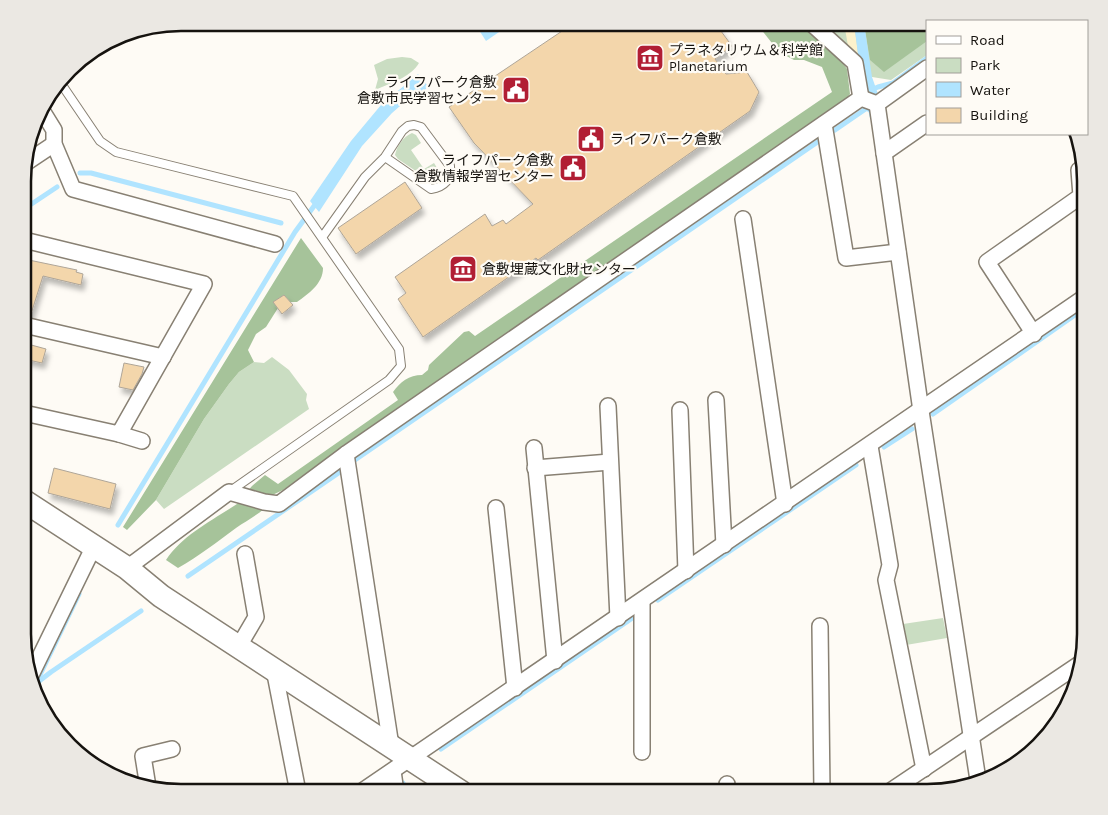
<svg xmlns="http://www.w3.org/2000/svg" width="1108" height="815" viewBox="0 0 1108 815" font-family="Karla,'Noto Sans JP',sans-serif">
<style>
.green{fill:#caddc2}
.forest{fill:#a6c39a}
.sand{fill:#fcf2cc}
.water{fill:#b0e4ff}
.lines{fill:none;stroke-linecap:round;stroke-linejoin:round}
.stream{stroke:#b0e4ff;stroke-width:5}
.building{fill:#f3d6ab;stroke:#aea598;filter:url(#shadow)}
.lane-casing{stroke:#888073;stroke-width:10}
.street-casing{stroke:#888073;stroke-width:18}
.secondary-casing{stroke:#888073;stroke-width:25}
.lane{stroke:#fff;stroke-width:8}
.street{stroke:#fff;stroke-width:15}
.secondary{stroke:#fff;stroke-width:22}
.labels{text-anchor:middle;stroke-width:4.5;stroke-linejoin:round;paint-order:stroke}
.poi-label{font-size:14px;fill:#16130f;stroke:#fefbf5;text-anchor:start}
.rim{fill:none;stroke:#16130f;stroke-width:2.5}
</style>
<defs>
<filter id="shadow"><feDropShadow dx="3" dy="5.5" stdDeviation="2.5" flood-color="#0004"/></filter>
</defs>
<rect width="100%" height="100%" fill="#fefbf5"/>
<g class="green">
<polygon points="822,23 927,23 927,55 891,80 872,77 860,68 848,46"/>
<path d="M402,57L411,58L419,63C410,78 390,83 375,90L378,79L374,65L387,59Z"/>
<path d="M412,133L416,135L421,143L411,150L424,169L434,163L439,171L429,180L398,159L395,155C397,146 403,137 412,133Z"/>
<polygon points="272,357 289,370 307,394 306,400 309,409 164,509 156,500 204,419 229,384 239,372 254,362 264,363"/>
<polygon points="943,618 947,638 906,645 903,624"/>
</g>
<g class="forest">
<path d="M756,23H802L840,59L847,69L850,94L843,104L397,409L283,490L266,498L246,493L252,486L265,475L278,484L398,400L393,392C400,382 409,375 422,375L428,370L429,365L464,332L469,331L475,336L832,92L822,67L804,60H794L779,52Z"/>
<polygon points="864,23 927,23 927,41 884,72 870,60"/>
<path d="M301,238L323,268C323,284 308,294 297,302H290L284,295L274,302L278,308L266,327L256,334L248,350L254,362L239,372L229,384L204,419L156,500L127,530L123,527Z"/>
<path d="M243,500L265,508C256,516 246,521 236,528C217,542 199,556 178,568L166,560C184,533 217,518 243,500Z"/>
</g>
<polygon class="sand" points="844,23 854,23 860,68 848,46"/>
<g class="water">
<polygon points="483,23 512,23 486,41 477,27"/>
<polygon points="854,23 864,23 872,77 879,97 863,94"/>
<polygon points="418,74 428,86 421,95 415,93 392,113 362,146 319,212 310,201 351,141 381,105"/>
</g>
<g class="lines">
<g class="stream">
<polyline points="871,90 878,87 893,83 927,58"/>
<polyline points="835,130 867,108 871,111 872,116"/>
<polyline points="80,173 91,173 281,223"/>
<polyline points="24,209 57,187"/>
<polyline points="933,414 1085,308"/>
<polyline points="884,447 912,429"/>
<polyline points="352,462 819,141"/>
<polyline points="118,525 295,232 317,202"/>
<polyline points="188,576 340,472"/>
<polyline points="658,600 856,465"/>
<polyline points="37,681 79,594"/>
<polyline points="34,685 51,672 141,611"/>
<polyline points="441,749 631,619"/>
<polyline points="403,783 405,792"/>
<polyline points="380,792 388,787"/>
</g>
</g>
<g class="building">
<polygon points="574,23 715,23 732,46 715,59 726,74 747,72 759,92 750,111 538,260 536,258 423,337 398,299 406,293 395,277 485,214 492,226 503,220 506,224 533,204 474,143 449,107"/>
<polygon points="405,182 422,208 356,254 338,228"/>
<polygon points="24,259 77,270 76,272 83,274 81,285 43,276 30,317 24,316"/>
<polygon points="284,295 293,305 282,314 273,302"/>
<polygon points="24,343 46,349 42,363 24,359"/>
<polygon points="124,363 144,367 142,374 133,390 119,387"/>
<polygon points="54,468 116,484 110,509 48,493"/>
</g>
<g class="lines">
<defs>
<g id="lane">
<polyline points="60,82 100,141 116,152 293,196 399,349 401,366 389,380 229,492"/>
<path d="M323,236L365,177L385,157L402,131L408,126L414,125L421,127L450,166C452,179 444,187 431,189L385,157"/>
</g>
<g id="street">
<polyline points="811,23 855,63 861,98"/>
<polyline points="877,104 921,411 978,780"/>
<polyline points="41,109 54,130 54,144 73,189 275,244"/>
<polyline points="824,124 846,258 898,252"/>
<polyline points="884,153 927,123"/>
<polyline points="24,164 54,144"/>
<polyline points="743,219 785,504"/>
<polyline points="24,325 163,357"/>
<polyline points="1034,334 987,262 1081,196 1079,170"/>
<polyline points="716,400 724,545"/>
<polyline points="608,406 618,618"/>
<polyline points="680,410 686,571"/>
<polyline points="24,413 119,434 204,284 24,240"/>
<polyline points="119,434 142,441"/>
<polyline points="870,446 890,565 886,580 924,769"/>
<polyline points="534,448 555,661"/>
<polyline points="346,454 391,746"/>
<polyline points="535,468 610,462"/>
<polyline points="496,508 515,688"/>
<polyline points="127,568 229,492 264,502 279,504 346,454 861,98 877,104 927,68"/>
<polyline points="642,601 642,752"/>
<polyline points="820,626 822,792"/>
<polyline points="239,646 256,617 245,554"/>
<polyline points="274,669 298,792"/>
<polyline points="31,675 94,546"/>
<polyline points="393,771 396,792"/>
<polyline points="727,784 727,792"/>
<polyline points="148,787 143,756 172,749"/>
<polyline points="361,792 1085,297"/>
<polyline points="889,792 1081,663"/>
</g>
<polyline id="secondary" points="24,501 127,568 161,596 461,792"/>
</defs>
<use href="#lane" class="lane-casing"/>
<use href="#street" class="street-casing"/>
<use href="#secondary" class="secondary-casing"/>
<use href="#lane" class="lane"/>
<use href="#street" class="street"/>
<use href="#secondary" class="secondary"/>
</g>
<defs>
<symbol id="museum-square" viewBox="-11 -11 22 22"><rect x="-9" y="-9" width="18" height="18" rx="4" fill="#b11e34" stroke="#fefbf5"/><path d="M0-6L6-3V-2H-6V-3ZM-5-1h2V3h-2ZM-1-1h2V3h-2ZM3-1h2V3H3ZM-6 4H6V6H-6Z" fill="#fff"/></symbol>
<symbol id="civic-square" viewBox="-11 -11 22 22"><rect x="-9" y="-9" width="18" height="18" rx="4" fill="#b11e34" stroke="#fefbf5"/><path d="M-.6-6.5H3V-4.5H.6V-3L4-1V1h2V6H-6V1h2V-1L-.6-3ZM-1.2 2.5V6h2.4V2.5Z" fill="#fff"/></symbol>
</defs>
<g fill-rule="evenodd">
<use href="#museum-square" x="634" y="42" width="32" height="32"/>
<use href="#civic-square" x="500" y="74" width="32" height="32"/>
<use href="#civic-square" x="575" y="123" width="32" height="32"/>
<use href="#civic-square" x="557" y="152" width="32" height="32"/>
<use href="#museum-square" x="447" y="253" width="32" height="32"/>
</g>
<g class="labels">
<g class="poi-label">
<text x="669" y="55">プラネタリウム＆科学館<tspan x="669" dy="16">Planetarium</tspan></text>
<text x="497" y="87" text-anchor="end">ライフパーク倉敷<tspan x="497" dy="16">倉敷市民学習センター</tspan></text>
<text x="610" y="144">ライフパーク倉敷</text>
<text x="554" y="165" text-anchor="end">ライフパーク倉敷<tspan x="554" dy="16">倉敷情報学習センター</tspan></text>
<text x="482" y="274">倉敷埋蔵文化財センター</text>
</g>
</g>
<path d="M0 0H1108V815H0ZM181 31H927A150 150 0 0 1 1077 181V634A150 150 0 0 1 927 784H181A150 150 0 0 1 31 634V181A150 150 0 0 1 181 31Z" fill="#ebe8e3" fill-rule="evenodd"/>
<path class="rim" d="M181 31H927A150 150 0 0 1 1077 181V634A150 150 0 0 1 927 784H181A150 150 0 0 1 31 634V181A150 150 0 0 1 181 31Z"/>
<rect x="926" y="20" width="162" height="115" fill="#fefbf5" stroke="#a19e99"/>
<rect x="936" y="36" width="25" height="8" fill="#ffffff" stroke="#a19e99"/>
<text x="970" y="45" font-size="15" fill="#16130f">Road</text>
<rect x="936" y="58" width="25" height="15" fill="#caddc2" stroke="#a19e99"/>
<text x="970" y="70" font-size="15" fill="#16130f">Park</text>
<rect x="936" y="82" width="25" height="15" fill="#b0e4ff" stroke="#a19e99"/>
<text x="970" y="95" font-size="15" fill="#16130f">Water</text>
<rect x="936" y="108" width="25" height="15" fill="#f3d6ab" stroke="#a19e99"/>
<text x="970" y="120" font-size="15" fill="#16130f">Building</text>
</svg>
